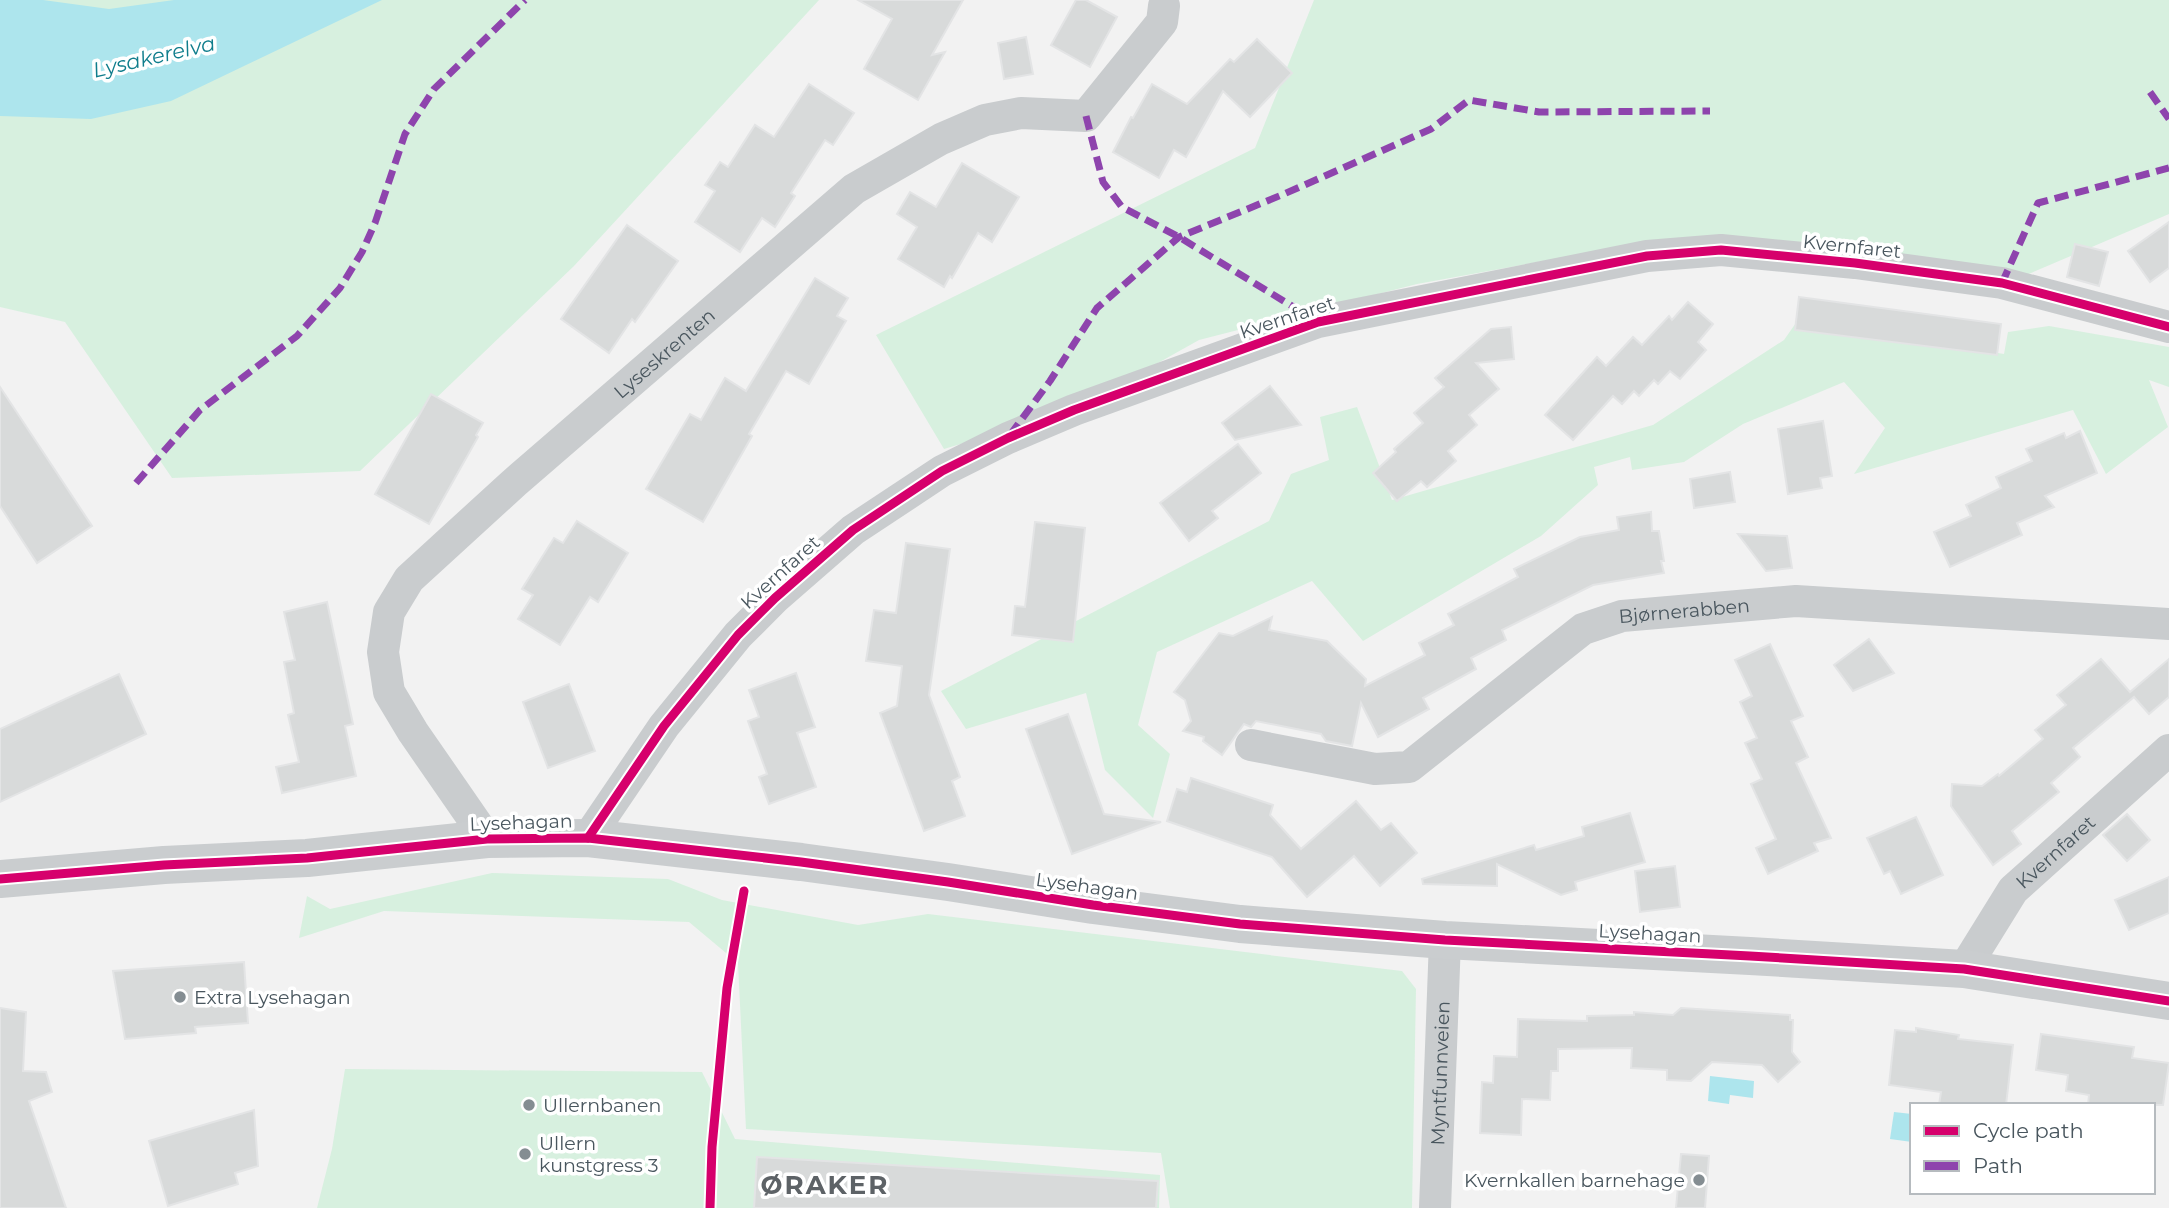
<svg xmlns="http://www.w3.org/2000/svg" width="2169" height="1208" viewBox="0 0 2169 1208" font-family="Montserrat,sans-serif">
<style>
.green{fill:#d7f0df}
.water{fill:#ade5ed}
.building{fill:#d8dada;stroke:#e3e4e5;stroke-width:2}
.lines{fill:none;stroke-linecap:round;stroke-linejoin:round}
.street{stroke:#c9ccce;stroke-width:32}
.secondary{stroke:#cacdcf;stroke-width:38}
.quiet{stroke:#8e44ad;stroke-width:7;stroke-dasharray:14 7;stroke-linecap:butt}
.cycleway-casing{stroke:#fff;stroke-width:13}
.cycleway{stroke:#d6006c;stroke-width:9}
.poi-dot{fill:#848d92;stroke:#fff;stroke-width:2.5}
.labels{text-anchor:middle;stroke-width:7;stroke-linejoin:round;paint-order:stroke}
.street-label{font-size:19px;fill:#49565e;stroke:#fff}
.poi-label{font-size:19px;fill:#49565e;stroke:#fff;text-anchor:start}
.water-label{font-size:21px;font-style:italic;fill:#0f7d8c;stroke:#fff}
.district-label{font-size:26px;font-weight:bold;letter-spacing:2px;fill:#5d6266;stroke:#fff}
</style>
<rect width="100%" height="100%" fill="#f2f2f2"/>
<g class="green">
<polygon points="0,0 819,0 574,266 360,471 172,478 65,322 0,307"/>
<polygon points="1314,0 2169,0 2169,214 2010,282 1637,244 1417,284 1199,340 1074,410 944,449 876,335 1255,148"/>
<polygon points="1798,320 2004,354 2008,332 2049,326 2169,347 2169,387 2149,380 2168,427 2106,474 2073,410 1854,474 1885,428 1844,382 1743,424 1684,462 1632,470 1630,457 1594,467 1598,485 1541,536 1363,641 1312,581 1157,652 1138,725 1170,754 1153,818 1105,770 1086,693 966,729 941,691 1269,521 1291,474 1329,460 1320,417 1357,407 1392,500 1653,425 1784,340"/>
<polygon points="492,873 668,879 722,900 858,925 928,914 1402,971 1416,989 1412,1208 1170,1208 1161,1153 746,1129 738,963 689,922 384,911 299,938 307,896 330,909"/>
<polygon points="345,1069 702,1072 735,1139 1160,1175 1159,1208 317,1208 332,1149"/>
</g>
<g class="water">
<polygon points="0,0 43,0 109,9 174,0 382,0 171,101 91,119 0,116"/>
<polygon points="1710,1076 1754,1081 1753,1098 1730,1095 1729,1104 1708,1101"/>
<polygon points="1894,1112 1912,1114 1912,1142 1890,1139"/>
</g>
<g class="building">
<polygon points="858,0 963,0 932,55 945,52 918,100 864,69 892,19"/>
<polygon points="1076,0 1086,0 1117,17 1090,67 1051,45"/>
<polygon points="1026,37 1033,74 1004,79 998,43"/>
<polygon points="1257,39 1292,73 1250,117 1223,91 1186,157 1174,150 1159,178 1113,152 1131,117 1133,118 1152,84 1187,104 1230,59 1234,62"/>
<polygon points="809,84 854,113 833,145 825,140 791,193 795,196 775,227 762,218 740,252 695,222 715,191 705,185 720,162 728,167 755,125 774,137"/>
<polygon points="962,163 1019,197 992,242 978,233 952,278 950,276 944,287 898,259 917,227 897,214 910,192 936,207"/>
<polygon points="2169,222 2169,268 2150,282 2128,251"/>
<polygon points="627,225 678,261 635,322 632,319 609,353 561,319"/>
<polygon points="2075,244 2108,252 2099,286 2067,277"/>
<polygon points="815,278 848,298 837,316 846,321 809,384 786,371 749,434 752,436 703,522 646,489 690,414 701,420 725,378 746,391"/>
<polygon points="1799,297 2001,324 1997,355 1795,330"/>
<polygon points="1688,302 1713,324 1698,342 1706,350 1680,379 1670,371 1658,384 1654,380 1639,396 1634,391 1622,404 1613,396 1573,440 1545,415 1597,357 1606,366 1633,337 1642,345 1669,316 1672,320"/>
<polygon points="1511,327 1514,359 1476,363 1499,389 1469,415 1477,425 1448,451 1456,461 1427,487 1421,481 1397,501 1373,473 1396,452 1394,449 1423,423 1414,413 1444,387 1435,378 1491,329"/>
<polygon points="1270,386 1301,425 1235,440 1222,423"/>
<polygon points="0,387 92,526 37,563 0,506"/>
<polygon points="431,394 483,423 476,435 478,437 429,524 375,494"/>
<polygon points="1823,421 1832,476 1820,478 1822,488 1788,494 1778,429"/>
<polygon points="2080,431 2097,473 2045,496 2054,507 2017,523 2022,535 1950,567 1934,532 1971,516 1966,505 2001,488 1996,477 2032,461 2026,449 2064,433 2066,438"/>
<polygon points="1238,444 1261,473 1212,511 1218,518 1189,541 1160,503"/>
<polygon points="1730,472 1735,502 1694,508 1690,479"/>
<polygon points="1651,512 1652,531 1659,531 1664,561 1661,561 1664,573 1593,585 1502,630 1506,640 1471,658 1476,669 1423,698 1429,709 1378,737 1361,703 1352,746 1326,741 1321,734 1256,721 1251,727 1244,724 1222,755 1203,741 1204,737 1183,731 1191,721 1185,700 1174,692 1219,633 1233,636 1272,617 1269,630 1327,641 1366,679 1365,686 1425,655 1419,643 1454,625 1448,614 1518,577 1514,569 1580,537 1619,530 1617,517"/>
<polygon points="577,521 628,553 598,602 590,597 560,645 518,619 533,595 522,589 554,538 563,543"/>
<polygon points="1035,522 1085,528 1073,642 1012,635 1015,606 1025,607"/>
<polygon points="1738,534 1787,536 1792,568 1766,571"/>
<polygon points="906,543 950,549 929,695 960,777 952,781 965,816 924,831 880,713 897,706 902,666 866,661 874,610 896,613"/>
<polygon points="327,602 353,724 345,726 356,776 282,793 276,767 299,762 288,715 294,713 284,662 295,660 284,612"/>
<polygon points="1869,639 1894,673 1853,691 1834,665"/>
<polygon points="1770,644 1803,716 1791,721 1808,757 1796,763 1831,838 1814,843 1818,851 1768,874 1756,848 1776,839 1751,784 1762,779 1745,743 1757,738 1740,702 1752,696 1735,660"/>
<polygon points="2101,659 2130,692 2169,659 2169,697 2149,714 2134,697 2073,748 2080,757 2051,783 2059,792 2012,831 2021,844 1993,865 1951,806 1952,784 1982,786 1998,774 1999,776 2043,739 2035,730 2066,705 2057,695"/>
<polygon points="796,673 815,727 797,733 816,787 769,804 759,777 767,774 748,721 759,717 749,690"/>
<polygon points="119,674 146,734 0,802 0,729"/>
<polygon points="569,684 595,751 548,768 523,702"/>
<polygon points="1068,714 1104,814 1161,822 1072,854 1026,729"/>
<polygon points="1191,778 1273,805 1270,815 1301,849 1356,801 1381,830 1391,823 1417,853 1380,886 1354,856 1307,897 1272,857 1167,821 1177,789 1187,792"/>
<polygon points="1630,813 1645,862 1575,882 1577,890 1561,895 1497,864 1497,886 1423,884 1422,879 1534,845 1536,850 1584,836 1582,827"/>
<polygon points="2127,814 2150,840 2127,861 2103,835"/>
<polygon points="1916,817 1943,875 1901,894 1890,871 1884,874 1867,838"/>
<polygon points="1675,866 1680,907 1640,912 1635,871"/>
<polygon points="2169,877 2169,913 2129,930 2115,900"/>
<polygon points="244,962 248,1023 195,1027 196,1033 125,1039 113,971"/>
<polygon points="0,1008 26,1012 23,1071 46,1072 52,1092 29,1101 66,1208 0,1208"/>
<polygon points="1681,1008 1790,1015 1790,1020 1793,1020 1792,1052 1800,1062 1778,1082 1762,1065 1712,1062 1691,1081 1667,1080 1667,1070 1631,1068 1632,1048 1558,1049 1558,1071 1551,1071 1550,1100 1522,1099 1521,1135 1480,1133 1482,1082 1493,1083 1494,1056 1517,1057 1518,1019 1587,1021 1587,1016 1634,1015 1634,1012 1673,1015"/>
<polygon points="1916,1028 1959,1035 1958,1039 2013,1045 2006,1105 1939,1105 1941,1092 1889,1085 1895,1030 1916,1032"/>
<polygon points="2041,1034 2134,1047 2132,1058 2169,1063 2163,1105 2088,1105 2089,1095 2066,1091 2068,1075 2036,1070"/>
<polygon points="254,1110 258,1166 235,1173 238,1184 168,1206 149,1141"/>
<polygon points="1681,1154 1709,1156 1705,1208 1676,1208"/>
<polygon points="757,1157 1158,1181 1156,1208 754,1208"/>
</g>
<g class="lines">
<g class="street">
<path id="s1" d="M1251,745L1375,769L1409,767L1583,629L1622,616L1796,601L2169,624"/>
<polyline points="588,838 664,726 738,635 775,598 853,530 942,471 1008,438 1074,410 1318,322 1647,256 1721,250 1855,263 2002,283 2169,327"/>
<path id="s2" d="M487,839L413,732L389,692L383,652L389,612L409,579L514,483L854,189L941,139L985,120L1021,113L1086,116L1162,22L1164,6"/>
<path id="s3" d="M1964,969L2013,890L2169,750"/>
<path id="s4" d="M1435,1208L1445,940"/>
</g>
<polyline class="secondary" points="0,879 164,865 307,858 487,839 588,838 801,862 948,882 1093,905 1240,924 1445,940 1750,956 1964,969 2169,1001"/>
<g class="quiet">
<polyline points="2150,92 2169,119"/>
<polyline points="1086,116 1103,182 1122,207 1179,237 1318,322"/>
<polyline points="2002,283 2038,203 2169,168"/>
<polyline points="1010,435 1050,381 1097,308 1179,237 1284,194 1431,129 1469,100 1539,112 1710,111"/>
<polyline points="136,483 200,410 297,336 340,288 362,252 375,223 405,134 434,89 525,0"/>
</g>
<defs>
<g id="cycleway">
<polyline points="588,838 664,726 738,635 775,598 853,530 942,471 1008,438 1074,410 1318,322 1647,256 1721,250 1855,263 2002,283 2169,327"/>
<polyline points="0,879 164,865 307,858 487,839 588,838 801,862 948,882 1093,905 1240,924 1445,940 1750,956 1964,969 2169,1001"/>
<polyline points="710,1208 712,1147 727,988 744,891"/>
</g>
</defs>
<use href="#cycleway" class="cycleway-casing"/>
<use href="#cycleway" class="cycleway"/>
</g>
<g class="poi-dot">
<circle cx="180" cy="997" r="7"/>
<circle cx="529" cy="1105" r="7"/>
<circle cx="525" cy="1154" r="7"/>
<circle cx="1699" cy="1180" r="7"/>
</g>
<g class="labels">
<g class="street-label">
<text transform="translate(1852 246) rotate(6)" y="7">Kvernfaret</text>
<text transform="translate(1287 317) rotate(-18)" y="7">Kvernfaret</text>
<text dy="7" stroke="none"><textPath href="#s2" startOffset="637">Lyseskrenten</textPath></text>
<text transform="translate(780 572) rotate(-42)" y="7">Kvernfaret</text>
<text dy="7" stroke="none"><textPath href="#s1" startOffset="486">Bjørnerabben</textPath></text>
<text transform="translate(521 822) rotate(-2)" y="7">Lysehagan</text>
<text dy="7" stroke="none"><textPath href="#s3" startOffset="150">Kvernfaret</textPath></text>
<text transform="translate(1087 886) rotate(8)" y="7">Lysehagan</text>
<text transform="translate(1650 933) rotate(3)" y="7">Lysehagan</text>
<text dy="7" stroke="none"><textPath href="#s4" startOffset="135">Myntfunnveien</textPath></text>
</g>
<g class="poi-label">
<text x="194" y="1004">Extra Lysehagan</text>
<text x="543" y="1112">Ullernbanen</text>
<text x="539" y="1150">Ullern<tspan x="539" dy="22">kunstgress 3</tspan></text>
<text x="1685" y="1187" text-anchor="end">Kvernkallen barnehage</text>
</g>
<g class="water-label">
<text transform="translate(154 57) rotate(-13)" y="7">Lysakerelva</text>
</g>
<g class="district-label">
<text x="825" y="1194">ØRAKER</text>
</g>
</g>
<rect x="1910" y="1103" width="245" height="91" fill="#ffffff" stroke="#b6bbbf" stroke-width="2"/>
<rect x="1924" y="1126" width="35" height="10" fill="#d6006c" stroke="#b6bbbf" stroke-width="2"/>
<text x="1973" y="1138" font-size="21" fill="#49565e">Cycle path</text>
<rect x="1924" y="1161" width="35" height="10" fill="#8e44ad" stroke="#b6bbbf" stroke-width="2"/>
<text x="1973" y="1173" font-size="21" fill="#49565e">Path</text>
</svg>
